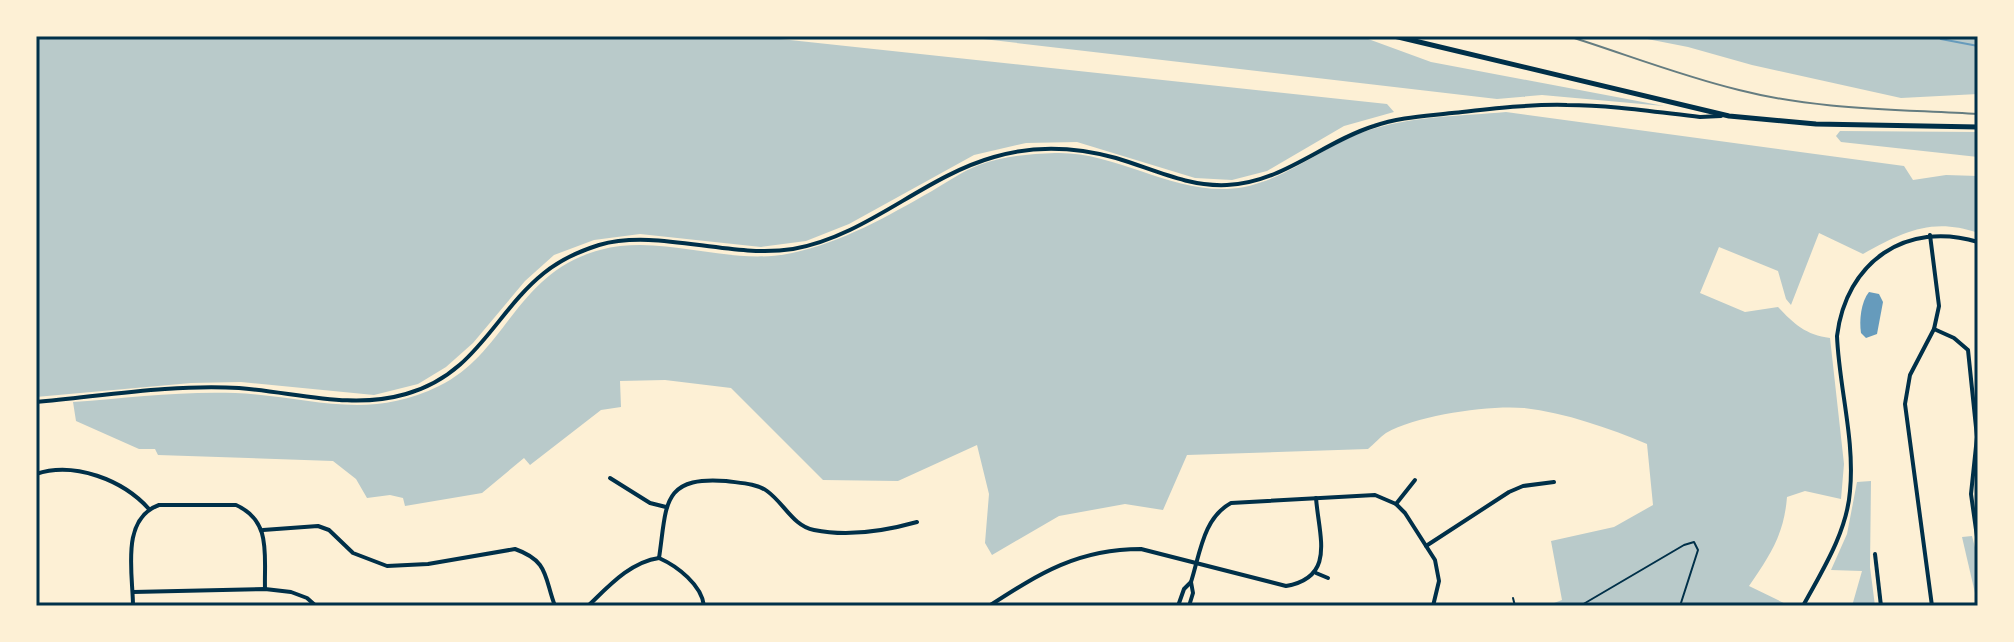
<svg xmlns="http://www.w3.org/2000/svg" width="2014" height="642" viewBox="0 0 2014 642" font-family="'Roboto Condensed',sans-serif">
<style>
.green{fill:#b9caca}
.water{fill:#669bbc}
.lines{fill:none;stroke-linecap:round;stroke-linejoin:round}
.stream{stroke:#669bbc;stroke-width:2}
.service{stroke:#003049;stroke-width:2}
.minor{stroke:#003049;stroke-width:4}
.tertiary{stroke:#003049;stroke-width:4}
.secondary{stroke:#003049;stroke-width:5}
.rail{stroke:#657d81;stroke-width:2}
.neatline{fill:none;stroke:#003049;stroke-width:3}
</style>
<rect width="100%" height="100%" fill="#fdf0d5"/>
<g class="green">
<polygon points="36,36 752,36 1387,104 1394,112 1344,126 1267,171 1232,180 1195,178 1077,142 1026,143 974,155 849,224 806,241 761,247 640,234 594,240 554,255 525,281 473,343 446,367 418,384 374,395 241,382 191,383 36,397"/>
<polygon points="957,36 1360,36 1431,62 1664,106 1542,95 1497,99"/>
<polygon points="1632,36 1978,36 1978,94 1901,98 1752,65 1688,47"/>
<path d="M1506,112L1904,166L1913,180L1946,175L1978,176V233C1932,217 1903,232 1863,254L1819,233L1791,305L1786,299L1778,271L1719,247L1700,293L1745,312L1778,307C1794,324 1806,335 1830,338L1844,464L1841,499L1805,491L1787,497C1784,535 1770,555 1749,586L1790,606H1546L1562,600L1551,541L1614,527L1653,505L1647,444C1609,428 1566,413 1524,408C1488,405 1418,415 1386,433C1380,437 1374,444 1368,449L1187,455L1163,510L1125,504L1059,516L992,555L985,543L989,494L977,445L898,481L823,480L731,388L665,380L620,381L621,407L601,410L530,465L524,458L482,493L405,506L403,498L390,495L367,498L356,479L333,461L158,455L155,449H139L76,421L73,402C127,398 181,391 235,393C309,396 366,422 439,386C507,353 515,273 600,250C664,233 728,267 792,253C843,242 886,217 932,191C947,182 963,171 979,165C1004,156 1028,154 1055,153C1114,151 1167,191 1227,189C1282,187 1324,142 1376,128C1417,116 1463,116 1506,112Z"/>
<polygon points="1840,131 1978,132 1978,157 1841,142 1836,136"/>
<polygon points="1871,481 1870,567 1875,606 1852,606 1862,571 1831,570 1847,534 1857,482"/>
<polygon points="1972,536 1978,559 1978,606 1962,537"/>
</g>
<path class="water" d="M1869,292L1879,294L1883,302L1877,334L1866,338L1861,333C1859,320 1861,302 1869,292Z"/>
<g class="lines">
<polyline class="stream" points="1938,36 1941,39 1978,46"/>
<g class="service">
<polyline points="1513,598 1515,606"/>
<polyline points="1580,606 1684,545 1694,542 1698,550 1680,606"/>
</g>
<g class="minor">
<polyline points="1930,235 1939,306 1934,329 1910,375 1905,404 1932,606"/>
<polyline points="1934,329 1954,338 1968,350 1977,437 1971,494 1978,544"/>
<path d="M36,474C74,461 123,480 149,509"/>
<polyline points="610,478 650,503 666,507"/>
<polyline points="1396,504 1415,480"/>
<path d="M263,530L318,526L329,530L353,553L387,566L428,564L515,549C549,561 544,577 555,606"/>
<polyline points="1426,546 1509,492 1523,486 1554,482"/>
<polyline points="1875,554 1881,606"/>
<path d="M659,558C667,505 661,476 726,481C739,483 756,483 767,491C784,503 793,526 814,530C848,537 885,531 917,522"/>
<path d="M659,558C677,566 702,585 704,606"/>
<polyline points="1316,573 1328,578"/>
<polyline points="133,592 265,589 291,592 307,598 316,606"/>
<polyline points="36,605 37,606"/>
<path d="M133,606C133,574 120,519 159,505H236C272,521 264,555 265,589"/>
<path d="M588,606C608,587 630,562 659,558"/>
<path d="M989,606C1040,573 1078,549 1141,549L1286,586C1336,577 1319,537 1316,498"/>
<polyline points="1178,606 1184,589 1191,582"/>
<path d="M1189,606L1193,593L1191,582C1200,554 1203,518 1231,503L1375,495L1396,504L1405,513L1435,560L1439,581L1433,606"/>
<path d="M1803,606C1822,571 1847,532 1850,491C1855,439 1839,387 1837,336C1846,262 1906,220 1978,242"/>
</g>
<path class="tertiary" d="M36,402C103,396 172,384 239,388C295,392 351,410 406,394C477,374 494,313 544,273C560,260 580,251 599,245C658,228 729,259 793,249C867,236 923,177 994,157C1034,145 1076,147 1116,158C1153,169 1188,187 1227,185C1282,183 1323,142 1374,126C1399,117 1426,116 1452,113C1490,109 1529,104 1567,105C1612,105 1656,112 1700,117L1721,116"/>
<polyline class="secondary" points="1394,36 1729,116 1816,124 1978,127"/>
<path class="rail" d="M1568,36C1625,54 1681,76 1739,90C1817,110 1898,109 1978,114"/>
</g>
<rect width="2014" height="642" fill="none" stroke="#fdf0d5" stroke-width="76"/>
<rect x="38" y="38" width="1938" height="566" class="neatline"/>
</svg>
